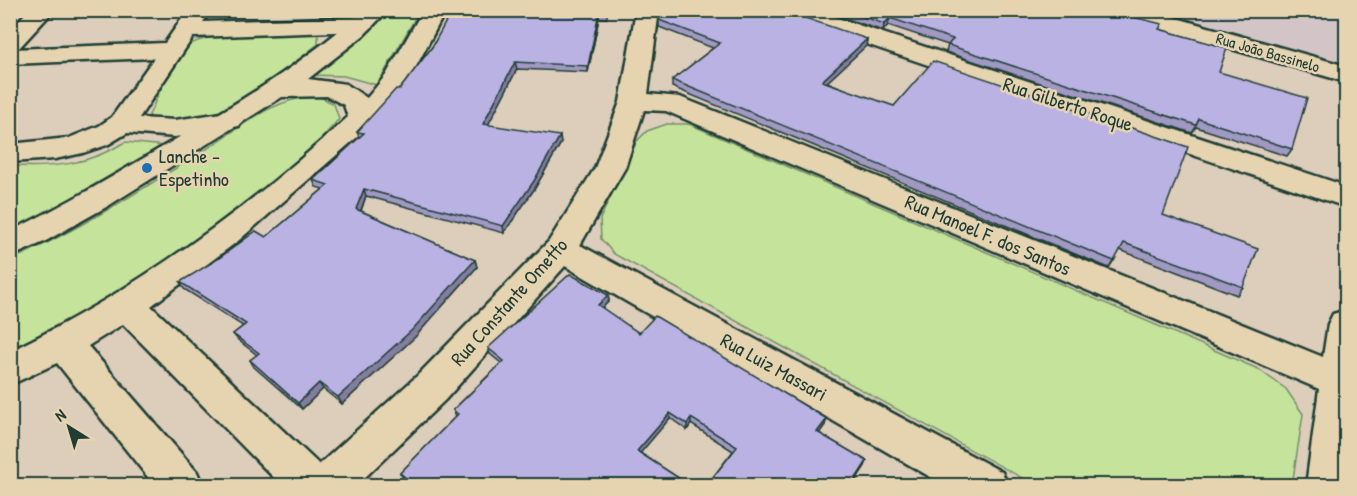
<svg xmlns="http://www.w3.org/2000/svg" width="1357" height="496" viewBox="0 0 1357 496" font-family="'Patrick Hand',sans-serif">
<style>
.built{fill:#d3c5c7}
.green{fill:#c5e39b;stroke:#729068;stroke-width:1.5}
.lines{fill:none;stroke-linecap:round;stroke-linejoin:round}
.street-casing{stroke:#1f3d34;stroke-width:5}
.secondary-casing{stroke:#1f3d34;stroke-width:5}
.street{fill:#e6d4b1;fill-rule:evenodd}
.secondary{fill:#e6d4b1;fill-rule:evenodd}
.wall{fill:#a199c4;stroke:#1f3d34;stroke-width:1.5}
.shaded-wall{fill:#837da0;stroke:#1f3d34;stroke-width:1.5}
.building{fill:#bbb2e4;stroke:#1f3d34;stroke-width:1.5}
.poi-dot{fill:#1f6fb2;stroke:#e6d4b1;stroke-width:2}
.labels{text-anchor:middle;stroke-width:5;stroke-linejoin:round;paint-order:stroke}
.far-street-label{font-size:16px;fill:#1f3d34;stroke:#e6d4b1}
.street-label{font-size:20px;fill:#1f3d34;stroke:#e6d4b1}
.poi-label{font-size:20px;fill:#1f3d34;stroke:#e6d4b1;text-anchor:start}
</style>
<rect width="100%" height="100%" fill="#ddcdbb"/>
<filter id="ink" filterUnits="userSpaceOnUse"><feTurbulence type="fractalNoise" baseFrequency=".0167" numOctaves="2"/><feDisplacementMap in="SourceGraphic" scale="12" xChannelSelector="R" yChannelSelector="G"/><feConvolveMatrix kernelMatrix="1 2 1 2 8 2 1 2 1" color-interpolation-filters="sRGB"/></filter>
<g filter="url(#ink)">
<polygon class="built" points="1147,11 1346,11 1346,67"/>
<g class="green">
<polygon points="387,11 419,11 377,85 344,76 313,75 372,27"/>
<path d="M314,33L318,35V44L239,106L213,120L155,121L149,115C159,95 167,71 180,53C198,27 284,33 314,33Z"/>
<path d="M318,96L334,104L339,119L321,139L253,200L119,295L11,354V260C76,232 137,192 197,155C240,130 266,99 318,96Z"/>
<polygon points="667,124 689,124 1258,369 1286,389 1303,414 1292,485 1035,485 614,254 601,239 600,219 637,141 647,131"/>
<path d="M125,142L176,147L11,238V166C54,168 88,165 125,142Z"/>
</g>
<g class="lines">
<defs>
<g id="street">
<polygon points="29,10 54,10 19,48 14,49 165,43 188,10 211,10 203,22 362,17 370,19 374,24 370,29 362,31 193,37 139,118 175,120 229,112 239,114 243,120 239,126 175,137 127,133 107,145 83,153 55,159 10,162 10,144 69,138 99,126 112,117 154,58 10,64 10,29"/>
<polygon points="636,10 659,10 648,94 680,97 1323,357 1328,324 1333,314 1346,310 1346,486 1306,486 1319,389 666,111 644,110 625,168 580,245 1002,472 1008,486 946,486 565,266 445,400 356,486 305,486 311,472 417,376 549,241 595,168 620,102"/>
<polygon points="778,10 813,10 1346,186 1346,207 781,15"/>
<polygon points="1110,10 1148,10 1346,66 1346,82 1113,15"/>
</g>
<path id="secondary" d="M363,10H388L364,35L308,79L346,84L367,98L386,75L423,10H446L410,78L371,125L238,241L151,306L327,472L333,486H282L123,324L88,346L197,472L203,486H155L57,363L10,385V351C133,292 248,209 348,117L344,105L327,96L282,97L108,206L44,242L10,257V231C66,205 118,173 171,142C238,103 305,63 363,10Z"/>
</defs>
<use href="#street" class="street-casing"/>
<use href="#secondary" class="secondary-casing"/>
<use href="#street" class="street"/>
<use href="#secondary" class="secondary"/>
</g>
<g class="wall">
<polygon points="446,10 607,10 607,18 599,18 588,72 517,69 488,125 561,143 535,188 504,233 366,196 361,211 475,260 477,267 415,337 342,404 323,389 302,409 254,367 250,360 257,355 238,340 233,334 243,326 184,289 180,282 266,237 323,189 316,187 313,180 359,137 357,132 400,89 432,47 447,20 446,20 444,14"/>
<polygon points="659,10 867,39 866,46 827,82 1163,215 1243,287 1237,295 1120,250 1109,268 672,87 672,80 713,48 659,27"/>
<polygon points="821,10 1104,10 1159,29 1219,72 1292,149 1287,156 1196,127 1192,133 946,52 948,45 888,25 883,31"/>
<polygon points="608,295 609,301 602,308 639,333 825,425 819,433 867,461 865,466 852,486 706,486 733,451 691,424 687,430 670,418 640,453 691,486 412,486 403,478 400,473 456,416 453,410 501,363 490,354 488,348"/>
</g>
<g class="shaded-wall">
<polygon points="599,12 599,18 588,72 588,66"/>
<polygon points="890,18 888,25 883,31 884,24"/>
<polygon points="867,39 866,46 821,88 822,81"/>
<polygon points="515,62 517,69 485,131 483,124"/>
<polygon points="560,136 561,143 535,188 504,233 503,226"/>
<polygon points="364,189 366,196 359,215 356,209"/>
<polygon points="475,260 477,267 415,337 342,404 338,397"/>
<polygon points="608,295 609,301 599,311 598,305"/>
<polygon points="319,383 323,389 302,409 298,403"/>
<polygon points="670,413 670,418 637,457 637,451"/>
<polygon points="691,418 691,424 687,430 687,424"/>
<polygon points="827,419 825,425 816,438 817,432"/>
<polygon points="867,461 865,466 852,486 851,486"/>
</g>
<g class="building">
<polygon points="446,10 606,10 606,12 599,12 588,66 515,62 483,124 560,136 534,181 503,226 364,189 356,209 475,260 412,330 338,397 319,383 298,403 250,360 259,353 233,334 246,324 180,282 218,259 256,231 266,237 328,185 313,180 364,133 357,132 396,89 400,89 432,47 450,14 444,14"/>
<polygon points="659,10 782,10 867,39 822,81 894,106 933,61 1188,147 1163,215 1258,249 1243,287 1124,243 1114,261 672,80 720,43 659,20"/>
<polygon points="843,10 1104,10 1162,24 1159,29 1227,48 1219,72 1307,98 1292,149 1199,119 1196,125 948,45 953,39 890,18 884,24"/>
<polygon points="570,274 608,295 598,305 639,333 655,316 827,419 817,432 867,461 851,486 706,486 737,447 691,418 687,424 670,413 637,451 691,486 416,486 400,473 458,414 453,410 504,361 488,348"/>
</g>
</g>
<circle class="poi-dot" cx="147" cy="168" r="6"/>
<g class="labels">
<g class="far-street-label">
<text transform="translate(1268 52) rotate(16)" y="6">Rua João Bassinelo</text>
</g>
<g class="street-label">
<text transform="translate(1068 104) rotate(18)" y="7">Rua Gilberto Roque</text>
<text transform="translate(988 235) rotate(23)" y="7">Rua Manoel F. dos Santos</text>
<text transform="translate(509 302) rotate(-48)" y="7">Rua Constante Ometto</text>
<text transform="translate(774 367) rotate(29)" y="7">Rua Luiz Massari</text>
</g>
<g class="poi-label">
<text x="159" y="163">Lanche -<tspan x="159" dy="23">Espetinho</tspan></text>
</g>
</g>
<rect width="1357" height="496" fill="none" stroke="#e6d4b1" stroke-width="36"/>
<rect x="18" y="18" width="1321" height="460" fill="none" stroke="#1f3d34" stroke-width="2" filter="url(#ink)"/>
<g transform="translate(69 427) rotate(323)" stroke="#e6d4b1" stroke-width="4.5" paint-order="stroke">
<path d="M0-4.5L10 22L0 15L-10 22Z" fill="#1f3d34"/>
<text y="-9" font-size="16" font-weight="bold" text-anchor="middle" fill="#1f3d34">N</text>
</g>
</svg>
